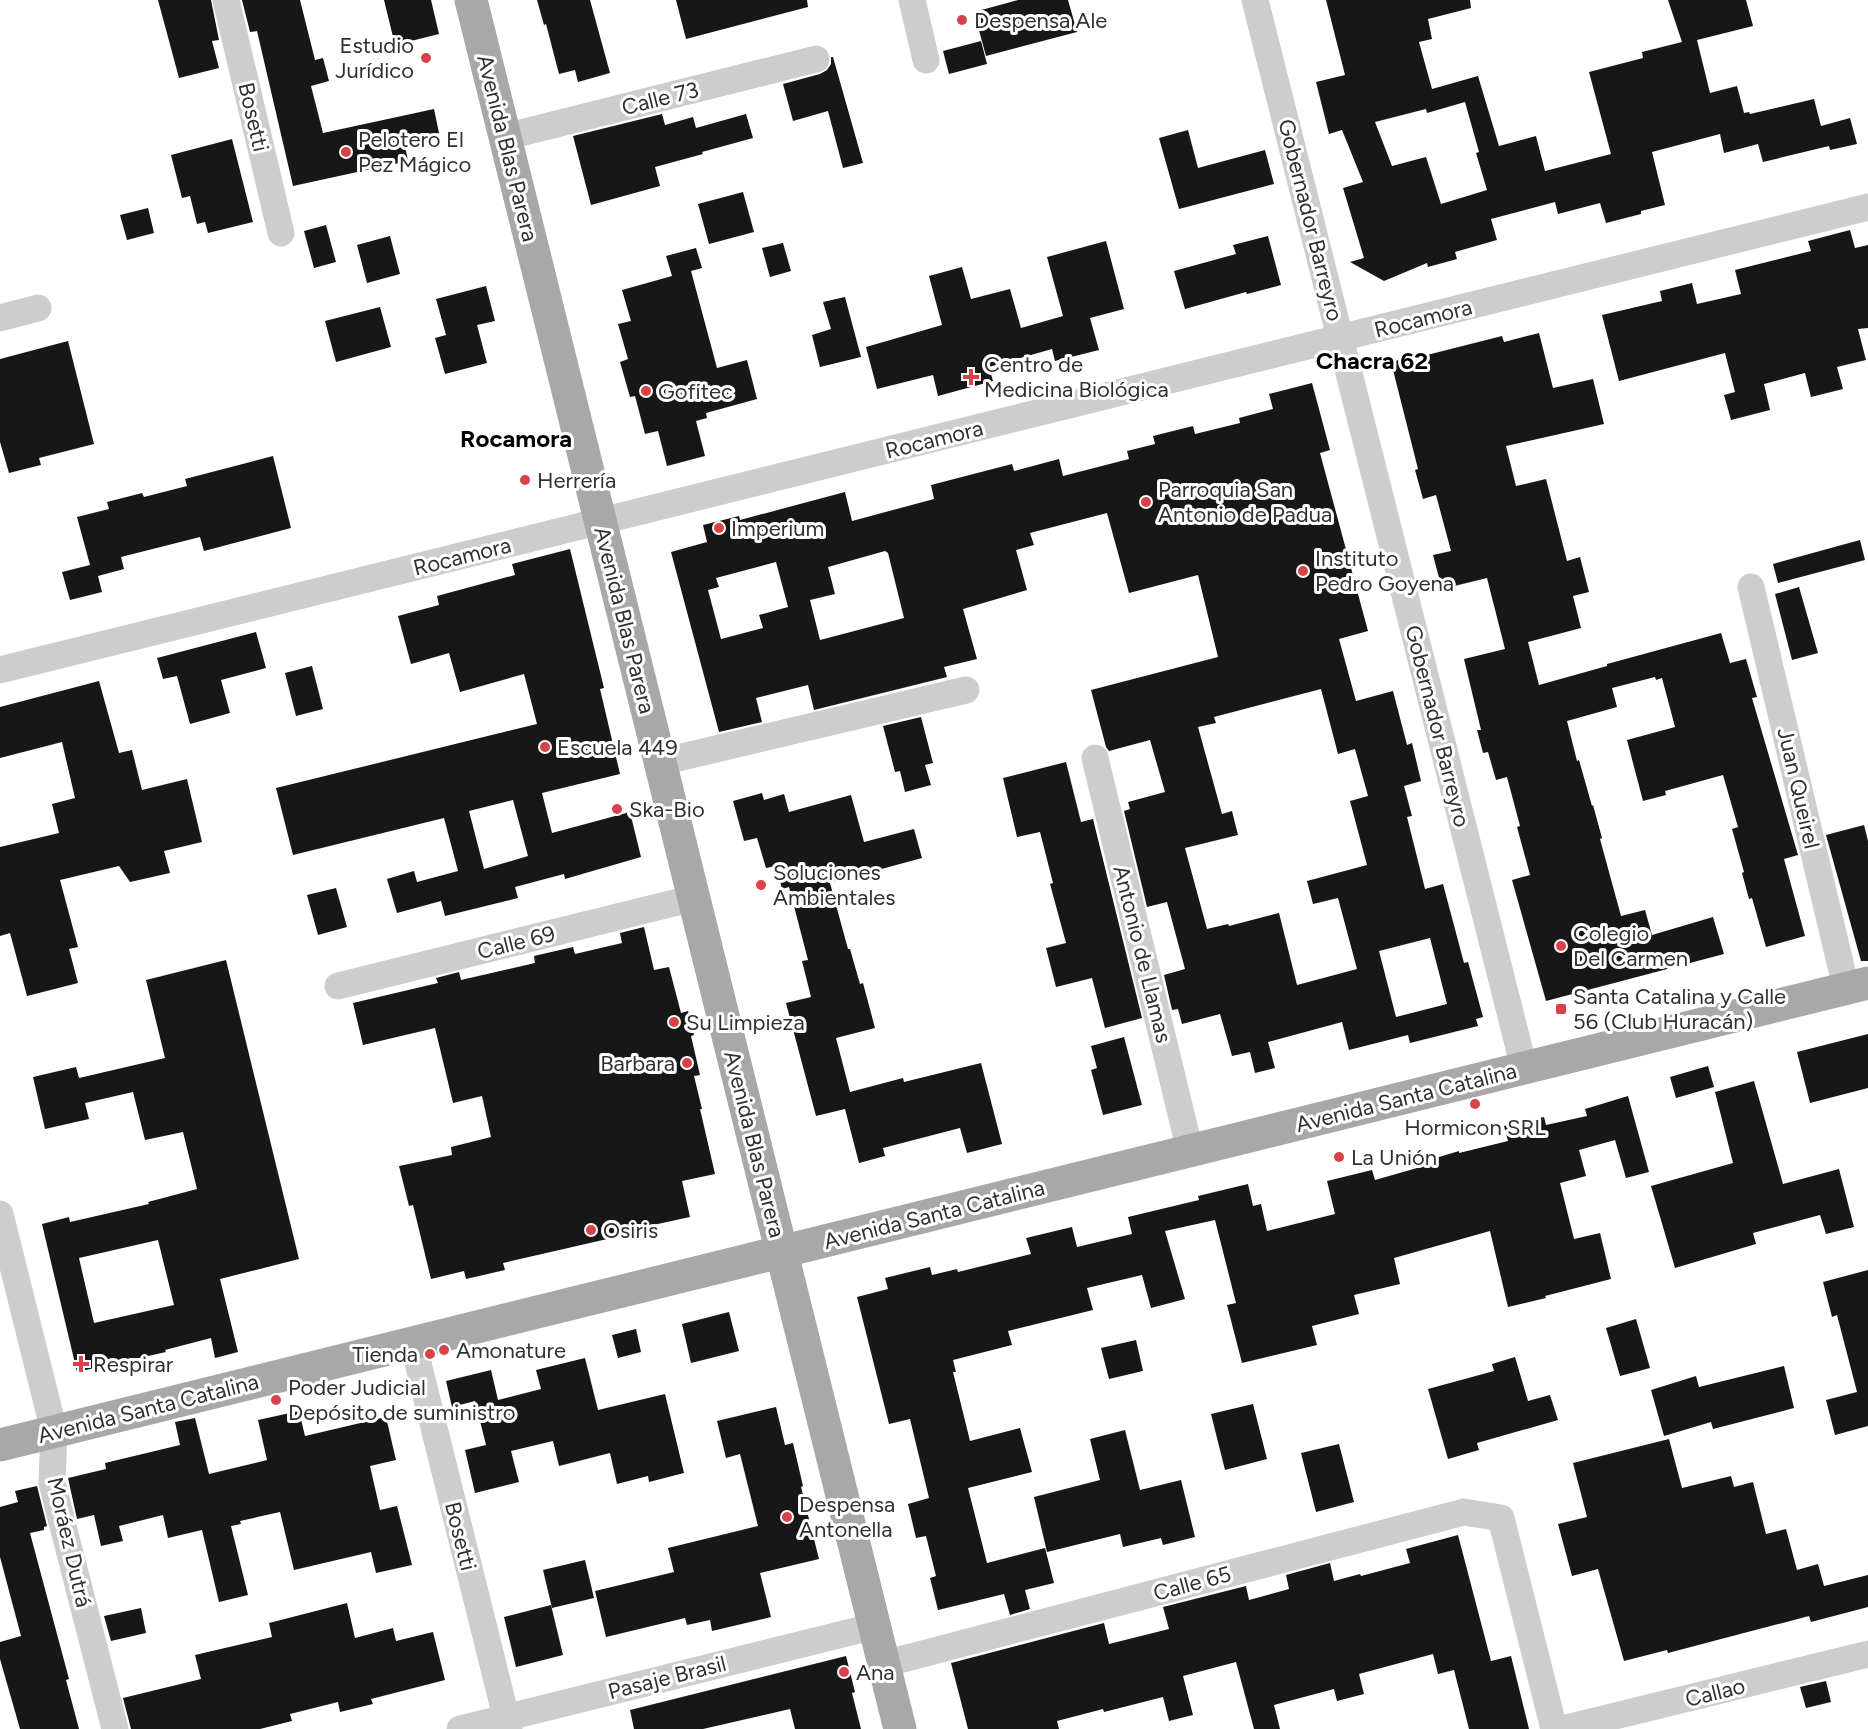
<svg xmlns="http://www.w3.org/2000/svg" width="1868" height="1729" viewBox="0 0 1868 1729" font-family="Figtree,sans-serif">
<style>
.building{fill:#171717;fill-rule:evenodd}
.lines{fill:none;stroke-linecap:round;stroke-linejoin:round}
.street{stroke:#cdcdcd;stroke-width:27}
.primary{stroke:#a8a8a8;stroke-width:33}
.poi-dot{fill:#d64248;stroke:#fff;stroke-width:2}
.labels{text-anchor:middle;stroke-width:6;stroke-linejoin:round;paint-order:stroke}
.poi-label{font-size:22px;fill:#303030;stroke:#fff;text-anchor:start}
.street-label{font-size:22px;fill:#303030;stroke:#fff}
.neighbourhood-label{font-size:24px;font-weight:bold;fill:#000;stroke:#fff}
</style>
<rect width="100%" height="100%" fill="#fff"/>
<g class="building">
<polygon points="158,0 211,0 219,40 212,41 219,68 179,78"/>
<polygon points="242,0 300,0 315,60 323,58 329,81 311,86 323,133 434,109 439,133 404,141 408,161 293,186 257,31 250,32"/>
<polygon points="384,0 431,0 439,34 395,45"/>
<polygon points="537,0 590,0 610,73 578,82 575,70 559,74 546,24 544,25"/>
<polygon points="676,0 807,0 808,7 686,39"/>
<polygon points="1018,0 1068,0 1077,32 986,56 974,12"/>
<path d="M1326,0H1470L1471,8L1428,19L1432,39L1419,42L1432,89L1478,76L1499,146L1536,136L1545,171L1611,154L1589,72L1643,58L1642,52L1682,42L1668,0H1746L1753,26L1697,40L1710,93L1737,86L1744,113L1749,112L1750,114L1814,99L1821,126L1850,118L1857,144L1830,150L1829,146L1763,162L1758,144L1724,153L1720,134L1652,152L1665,205L1641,211V214L1606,223L1600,203L1558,214L1555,202L1491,219L1497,240L1455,252L1457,259L1428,267L1427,263L1384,281L1350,262L1364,258L1343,188L1363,182L1342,130L1329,134L1316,82L1345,75ZM1465,102L1479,152L1476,153L1487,190L1441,204L1426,157L1392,166L1375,122L1426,109L1427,113Z"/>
<polygon points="981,41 987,64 949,74 943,51"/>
<polygon points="831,57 833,57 863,163 843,168 828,111 793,121 783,84 820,74 827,70 831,64"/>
<polygon points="662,114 665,125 693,117 696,128 746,114 753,138 702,152 703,154 655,167 660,186 591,205 573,136"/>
<polygon points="1188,130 1198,168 1265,150 1274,184 1179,209 1159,138"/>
<polygon points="232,139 253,222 208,233 205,222 197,224 190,196 182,198 171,155"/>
<polygon points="743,192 754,232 709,244 698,204"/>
<polygon points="148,208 154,233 127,240 120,215"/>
<polygon points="326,225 336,262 314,268 304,231"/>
<polygon points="1850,230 1855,248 1868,245 1868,328 1858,329 1866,360 1837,367 1843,389 1811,397 1805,373 1764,384 1770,410 1731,420 1724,395 1735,392 1725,353 1619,381 1602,315 1662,301 1660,291 1692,283 1697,304 1741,294 1735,270 1811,251 1808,241"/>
<polygon points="390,236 400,274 367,283 357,245"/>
<polygon points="1268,236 1281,285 1247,294 1246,292 1185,309 1174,271 1236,254 1233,245"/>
<polygon points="1106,241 1124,309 1090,318 1099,350 1055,361 1052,349 989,367 993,381 938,396 933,375 877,389 866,347 942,325 929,276 962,267 971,299 1010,289 1021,328 1063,316 1047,257"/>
<polygon points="783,243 791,271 770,277 762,248"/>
<polygon points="696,248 702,268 691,271 717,368 747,360 757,399 706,413 707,418 696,421 705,456 667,466 658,431 645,434 635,396 630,397 620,362 628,359 618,324 631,321 622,290 672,276 666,256"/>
<polygon points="486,286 495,321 477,325 487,363 445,374 435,338 446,335 436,299"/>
<polygon points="845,297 861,357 820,367 812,335 831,329 823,302"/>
<polygon points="380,307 391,347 336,362 325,321"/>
<polygon points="1539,333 1553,388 1593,379 1604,424 1506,446 1516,486 1546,479 1567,561 1580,557 1589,592 1573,596 1581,628 1528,642 1539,685 1607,666 1607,664 1721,633 1730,663 1746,659 1757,697 1752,698 1798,855 1784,859 1805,936 1766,947 1752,898 1749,899 1742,873 1744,872 1732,829 1738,827 1723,775 1665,791 1666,795 1643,801 1627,740 1675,727 1662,678 1656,680 1655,677 1612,688 1617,707 1567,721 1577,761 1579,760 1592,806 1593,805 1602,838 1600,839 1621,916 1645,910 1652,935 1713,917 1724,954 1546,1001 1512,880 1530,875 1517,827 1520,826 1507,777 1496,780 1488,752 1483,753 1477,730 1481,730 1464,659 1505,649 1487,578 1442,589 1433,555 1451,551 1436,495 1423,499 1415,470 1418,469 1391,362 1427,353 1427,355 1502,336 1504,342"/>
<polygon points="68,341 94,444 39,458 41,465 9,473 0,442 0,359"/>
<path d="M1312,383L1330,450L1320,453L1368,631L1339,639L1356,701L1393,691L1407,745L1412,743L1421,781L1404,786L1412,816L1407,817L1425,889L1443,884L1464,963L1468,962L1483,1017L1476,1019L1478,1026L1410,1043L1408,1035L1349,1050L1342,1022L1268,1042L1275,1068L1255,1073L1250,1052L1232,1056L1220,1014L1182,1024L1178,1009L1172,1010L1164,975L1185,969L1167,902L1147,907L1124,811L1130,809L1128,802L1165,792L1150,740L1109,751L1106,747L1091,690L1218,657L1198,575L1129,593L1107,513L1030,533L1034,545L1016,550L1027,590L963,609L977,659L944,667L947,677L814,710L808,685L756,698L762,722L719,732L671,552L707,542L703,525L739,516L740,520L845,492L852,521L934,499L931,485L1012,464L1014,471L1059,459L1063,476L1129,459L1127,451L1155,444L1153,436L1193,426L1195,434L1240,423L1239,418L1273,409L1269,394ZM885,551L888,553L904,618L820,640L810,600L835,594L828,567ZM776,562L788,607L759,615L763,628L721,639L708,590L719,587L716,578ZM1321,689L1338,754L1355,749L1368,796L1350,801L1367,865L1307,881L1313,904L1338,898L1357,969L1297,985L1279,913L1229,926L1228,924L1207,929L1185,848L1238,835L1232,811L1222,814L1198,727L1216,723L1214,717ZM1430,938L1447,1004L1396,1017L1379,951Z"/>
<polygon points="273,456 291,528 204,551 200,537 121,557 124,569 98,576 102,592 70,600 62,572 90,565 77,517 109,509 107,502 142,493 144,497 187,486 185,479"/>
<polygon points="1860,540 1865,560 1778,583 1773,564"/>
<path d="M570,549L604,688L600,689L620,774L542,793L552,833L630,812L641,857L565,879L564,874L515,887L518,898L445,916L441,901L397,913L387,879L414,871L417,882L458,871L444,818L293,855L276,788L537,724L524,674L460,692L449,653L411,664L398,616L439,605L437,596L515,575L512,564ZM513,800L528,856L484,869L469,811Z"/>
<polygon points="1799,587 1818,653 1792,660 1775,594"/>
<polygon points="256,632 266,668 221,680 230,713 190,724 177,676 163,679 157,658"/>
<polygon points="312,666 323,709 296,716 285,673"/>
<polygon points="99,681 119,753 132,750 142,790 187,779 202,842 164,851 170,873 130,882 119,866 60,880 78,947 69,949 78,983 27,996 10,933 0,936 0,847 59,833 52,804 75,798 62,742 0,758 0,707"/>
<polygon points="921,717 933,763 925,765 931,785 905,792 900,771 895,772 883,726"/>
<polygon points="1066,762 1081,822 1093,819 1142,1018 1105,1028 1092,978 1056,987 1046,948 1066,943 1050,884 1053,883 1040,832 1017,837 1003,778"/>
<polygon points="762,793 764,800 784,794 789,812 851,795 864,842 914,829 922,858 830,883 848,949 850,949 860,984 863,983 875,1028 836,1038 850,1092 903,1078 904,1082 981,1063 1002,1144 967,1153 960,1128 883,1148 885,1156 859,1163 845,1109 816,1116 786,1003 811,997 802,961 808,960 789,887 782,889 776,866 766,868 757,838 744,841 733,801"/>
<polygon points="1864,825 1868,841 1868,961 1861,961 1826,835"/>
<polygon points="336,888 347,927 318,935 307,895"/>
<polygon points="644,927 654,970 669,967 681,1013 688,1011 694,1035 691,1036 700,1075 694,1076 702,1109 700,1109 715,1174 682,1181 690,1217 653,1225 653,1227 616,1237 503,1263 505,1270 466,1279 464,1271 431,1279 413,1205 409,1206 399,1166 452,1155 451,1147 491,1137 482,1096 453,1103 435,1028 363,1045 353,1003 438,983 436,978 459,972 461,980 535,963 534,956 573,947 575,954 622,943 620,933"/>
<path d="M226,960L299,1259L220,1279L238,1352L215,1358L211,1338L165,1350L166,1352L77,1372L42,1224L69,1217L70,1222L149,1204L148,1202L197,1189L183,1132L145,1140L133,1092L85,1103L89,1119L45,1129L33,1077L76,1067L79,1078L165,1058L146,980ZM158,1240L174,1305L94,1323L79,1258Z"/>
<polygon points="1868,1034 1868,1088 1810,1103 1797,1052"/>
<polygon points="1124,1037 1142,1105 1103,1115 1091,1070 1097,1068 1091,1046"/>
<polygon points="1708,1066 1714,1087 1676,1098 1670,1077"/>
<polygon points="1754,1081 1783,1184 1839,1169 1854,1227 1826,1234 1820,1215 1753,1233 1756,1244 1675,1268 1651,1186 1733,1163 1715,1092"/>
<polygon points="1628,1096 1649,1172 1626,1178 1615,1140 1579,1150 1586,1176 1560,1183 1574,1239 1600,1233 1611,1279 1545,1296 1546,1298 1508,1307 1490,1231 1394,1258 1400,1284 1354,1295 1359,1314 1312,1326 1317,1345 1242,1363 1227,1305 1236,1303 1215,1220 1165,1231 1185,1299 1151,1308 1142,1275 1087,1288 1093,1310 1008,1331 1012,1345 953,1360 956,1372 953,1372 970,1441 1020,1428 1032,1472 968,1488 987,1563 1045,1548 1054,1583 1025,1590 1030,1609 1010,1615 1004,1594 938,1610 930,1578 936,1576 926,1536 916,1538 908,1504 929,1498 910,1419 889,1424 857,1297 888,1289 885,1278 930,1267 932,1275 957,1269 958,1272 1031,1254 1026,1238 1072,1227 1077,1247 1132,1234 1128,1217 1199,1200 1198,1196 1248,1184 1253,1206 1261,1204 1267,1231 1335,1214 1327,1181 1372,1170 1375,1180 1431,1164 1429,1160 1459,1151 1459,1153 1508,1141 1504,1126 1544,1117 1546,1125 1587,1116 1585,1109"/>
<polygon points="1868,1270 1868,1426 1835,1435 1826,1400 1857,1392 1837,1315 1832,1317 1823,1282"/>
<polygon points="729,1312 739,1351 691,1363 682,1324"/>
<polygon points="1636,1319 1650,1368 1620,1376 1606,1328"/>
<polygon points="636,1329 641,1352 618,1358 612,1335"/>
<polygon points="1136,1340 1143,1371 1109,1379 1101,1348"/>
<polygon points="1515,1357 1528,1401 1550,1395 1558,1420 1477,1443 1479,1450 1448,1459 1428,1389 1494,1371 1492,1364"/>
<polygon points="585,1358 598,1410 665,1394 684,1473 649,1482 648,1476 617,1484 610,1453 559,1466 553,1441 511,1451 519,1482 475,1493 465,1450 486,1445 475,1401 452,1407 446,1381 491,1370 498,1400 541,1389 536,1370"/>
<polygon points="1784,1366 1794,1408 1713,1429 1711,1422 1664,1436 1651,1390 1696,1376 1699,1387"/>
<polygon points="1253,1404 1267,1459 1225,1470 1211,1414"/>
<polygon points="776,1407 785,1445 793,1443 803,1486 801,1487 819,1559 760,1573 771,1617 712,1631 710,1620 687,1625 685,1618 606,1637 595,1591 674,1572 668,1548 758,1526 740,1454 726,1458 717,1421"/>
<polygon points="299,1411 305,1436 386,1417 396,1460 370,1466 380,1510 397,1506 412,1565 376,1573 371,1552 294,1570 280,1512 240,1521 241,1524 231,1526 248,1595 219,1602 202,1530 168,1538 163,1515 119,1526 123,1541 101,1546 94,1515 77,1519 68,1478 106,1469 105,1463 180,1445 175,1422 195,1418 209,1474 267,1460 258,1420"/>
<polygon points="1125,1430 1140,1490 1181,1480 1195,1537 1163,1545 1161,1538 1123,1547 1120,1534 1047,1552 1034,1497 1100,1480 1090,1439"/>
<polygon points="1669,1439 1682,1488 1731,1476 1734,1487 1753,1482 1766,1534 1786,1529 1797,1570 1818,1564 1824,1586 1868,1575 1868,1607 1811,1622 1809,1616 1668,1653 1667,1650 1624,1661 1598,1569 1572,1576 1558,1524 1587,1517 1573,1463"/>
<polygon points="1339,1444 1354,1502 1316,1512 1301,1453"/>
<polygon points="37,1486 47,1526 44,1527 44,1530 30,1533 69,1679 66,1680 79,1729 20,1729 0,1659 0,1642 21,1636 0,1557 0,1507 18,1502 15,1491"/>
<polygon points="1458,1535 1491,1661 1511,1656 1529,1729 1469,1729 1454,1670 1438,1674 1433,1654 1359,1674 1364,1694 1337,1701 1334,1689 1274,1705 1280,1729 1254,1729 1236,1662 1183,1676 1193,1715 1169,1721 1163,1697 1104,1712 1103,1709 1057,1721 1059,1729 968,1729 951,1663 1104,1623 1109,1644 1169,1629 1163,1607 1246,1586 1249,1600 1289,1589 1286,1575 1330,1563 1334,1581 1360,1574 1361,1576 1410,1563 1406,1549"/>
<polygon points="585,1560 594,1598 552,1608 543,1570"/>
<polygon points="347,1603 355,1638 393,1628 396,1641 433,1632 445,1680 371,1699 373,1704 340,1712 338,1702 290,1714 292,1721 260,1729 131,1729 123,1698 201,1679 195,1655 272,1637 269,1623"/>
<polygon points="551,1605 563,1655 516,1667 504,1617"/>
<polygon points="141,1608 146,1633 111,1641 104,1616"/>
<polygon points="846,1656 855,1692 852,1693 861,1729 795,1729 790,1709 703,1729 634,1729 630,1710"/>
<polygon points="1826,1681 1831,1702 1806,1708 1800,1687"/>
</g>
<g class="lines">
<g class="street">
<polyline points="226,0 281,233"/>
<polyline points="912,0 926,60"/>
<polyline points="1255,0 1524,1068"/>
<polyline points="505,137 816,59"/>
<polyline points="0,318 38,308"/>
<polyline points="1751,587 1846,988"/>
<polyline points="0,670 1868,207"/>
<polyline points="1095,758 1190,1151"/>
<polyline points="661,762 966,690"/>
<polyline points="338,986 694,898"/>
<polyline points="0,1214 54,1431 52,1483 115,1729"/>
<polyline points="413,1343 509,1729"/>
<polyline points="884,1664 1464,1512 1501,1518 1554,1729"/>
<polyline points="460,1729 875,1626"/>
<polyline points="1562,1729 1868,1654"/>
</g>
<g class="primary">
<polyline points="471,0 900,1729"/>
<polyline points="0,1445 1868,983"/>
</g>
</g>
<g class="poi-dot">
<circle cx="962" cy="20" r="6"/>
<circle cx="426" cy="58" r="6"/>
<circle cx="346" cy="152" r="6"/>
<path d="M968 368h6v6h6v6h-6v6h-6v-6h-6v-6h6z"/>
<circle cx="646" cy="391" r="6"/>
<circle cx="525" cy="480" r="6"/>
<circle cx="1146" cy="502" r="6"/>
<circle cx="719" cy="528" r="6"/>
<circle cx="1303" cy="571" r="6"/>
<circle cx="545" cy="747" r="6"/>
<circle cx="617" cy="809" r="6"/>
<circle cx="761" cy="885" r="6"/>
<circle cx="1561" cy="946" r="6"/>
<rect x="1555" y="1003" width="12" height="12" rx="3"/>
<circle cx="674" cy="1022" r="6"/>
<circle cx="687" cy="1063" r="6"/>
<circle cx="1475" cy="1104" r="6"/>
<circle cx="1339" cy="1157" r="6"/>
<circle cx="591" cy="1230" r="6"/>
<circle cx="444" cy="1350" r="6"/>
<circle cx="430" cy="1354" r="6"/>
<path d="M78 1355h6v6h6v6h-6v6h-6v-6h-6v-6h6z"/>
<circle cx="276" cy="1400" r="6"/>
<circle cx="787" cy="1517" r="6"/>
<circle cx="844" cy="1672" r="6"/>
</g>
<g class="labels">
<g class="poi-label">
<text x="974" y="28">Despensa Ale</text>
<text x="414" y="53" text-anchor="end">Estudio<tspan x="414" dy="25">Jurídico</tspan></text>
<text x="358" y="147">Pelotero El<tspan x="358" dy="25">Pez Mágico</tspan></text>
<text x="984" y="372">Centro de<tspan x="984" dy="25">Medicina Biológica</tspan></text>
<text x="658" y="399">Gofitec</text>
<text x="537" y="488">Herrería</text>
<text x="1158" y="497">Parroquia San<tspan x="1158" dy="25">Antonio de Padua</tspan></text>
<text x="731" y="536">Imperium</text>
<text x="1315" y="566">Instituto<tspan x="1315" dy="25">Pedro Goyena</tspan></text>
<text x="557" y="755">Escuela 449</text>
<text x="629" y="817">Ska-Bio</text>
<text x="773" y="880">Soluciones<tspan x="773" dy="25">Ambientales</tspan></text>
<text x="1573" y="941">Colegio<tspan x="1573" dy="25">Del Carmen</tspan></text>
<text x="1573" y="1004">Santa Catalina y Calle<tspan x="1573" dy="25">56 (Club Huracán)</tspan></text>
<text x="686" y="1030">Su Limpieza</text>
<text x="675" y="1071" text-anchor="end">Barbara</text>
<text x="1475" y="1135" text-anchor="middle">Hormicon SRL</text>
<text x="1351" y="1165">La Unión</text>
<text x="603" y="1238">Osiris</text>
<text x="456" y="1358">Amonature</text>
<text x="418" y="1362" text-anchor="end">Tienda</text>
<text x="93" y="1372">Respirar</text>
<text x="288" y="1395">Poder Judicial<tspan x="288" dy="25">Depósito de suministro</tspan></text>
<text x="799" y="1512">Despensa<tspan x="799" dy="25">Antonella</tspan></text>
<text x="856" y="1680">Ana</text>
</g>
<g class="street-label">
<text transform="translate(660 98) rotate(-14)" y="8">Calle 73</text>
<text transform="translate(254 117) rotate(77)" y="8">Bosetti</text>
<text transform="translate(508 148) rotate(76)" y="8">Avenida Blas Parera</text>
<text transform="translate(1311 220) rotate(76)" y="8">Gobernador Barreyro</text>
<text transform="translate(1423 318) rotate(-14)" y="8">Rocamora</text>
<text transform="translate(934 439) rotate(-14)" y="8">Rocamora</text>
<text transform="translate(462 556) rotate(-14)" y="8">Rocamora</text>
<text transform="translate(625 620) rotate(76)" y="8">Avenida Blas Parera</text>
<text transform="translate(1438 726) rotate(76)" y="8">Gobernador Barreyro</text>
<text transform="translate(1799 788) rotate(77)" y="8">Juan Queirel</text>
<text transform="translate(516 942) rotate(-14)" y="8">Calle 69</text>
<text transform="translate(1143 954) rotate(76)" y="8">Antonio de Llamas</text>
<text transform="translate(1406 1097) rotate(-14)" y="8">Avenida Santa Catalina</text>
<text transform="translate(755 1144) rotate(76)" y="8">Avenida Blas Parera</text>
<text transform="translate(934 1214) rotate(-14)" y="8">Avenida Santa Catalina</text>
<text transform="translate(148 1408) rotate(-14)" y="8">Avenida Santa Catalina</text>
<text transform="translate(461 1536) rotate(76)" y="8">Bosetti</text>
<text transform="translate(70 1542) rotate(77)" y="8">Moráez Dutrá</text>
<text transform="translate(1192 1583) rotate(-15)" y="8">Calle 65</text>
<text transform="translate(667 1677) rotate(-14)" y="8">Pasaje Brasil</text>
<text transform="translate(1715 1692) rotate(-14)" y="8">Callao</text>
</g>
<g class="neighbourhood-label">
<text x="1372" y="369">Chacra 62</text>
<text x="516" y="447">Rocamora</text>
</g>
</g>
</svg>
